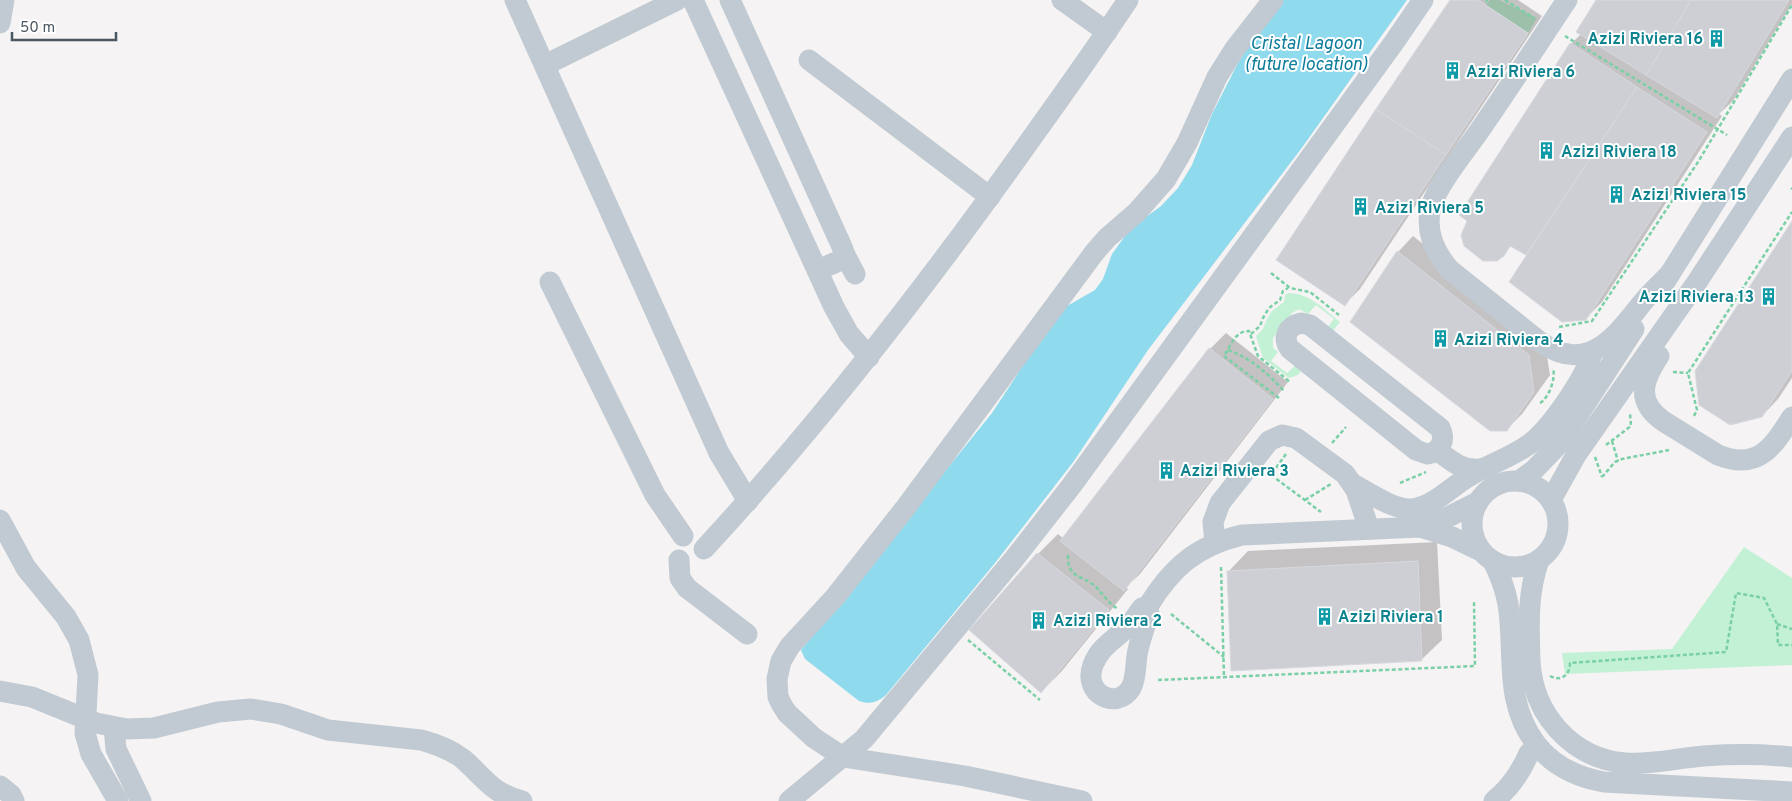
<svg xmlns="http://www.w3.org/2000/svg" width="1792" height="801" viewBox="0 0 1792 801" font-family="Overpass,sans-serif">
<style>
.green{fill:#c3f1d5}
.water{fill:#90daee}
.shadow{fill:#0003}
.building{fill:#cdcfd5;stroke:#d7d9de}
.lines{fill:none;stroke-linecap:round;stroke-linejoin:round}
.path{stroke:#7ad0a6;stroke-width:2.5;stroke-dasharray:4 2.5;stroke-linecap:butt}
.minor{stroke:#c1cad2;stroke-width:21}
.labels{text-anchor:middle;stroke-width:4;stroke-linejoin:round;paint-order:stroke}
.culture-label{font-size:16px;font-weight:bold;fill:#0d838f;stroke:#fff;text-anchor:start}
.water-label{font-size:18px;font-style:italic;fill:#0c7c9b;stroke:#fff}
</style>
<rect width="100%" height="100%" fill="#f5f3f3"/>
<g class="green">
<polygon points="1490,0 1499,0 1537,18 1528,33 1486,5"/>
<path d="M1288,293C1309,293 1324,309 1340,322L1332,332L1327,328L1334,319L1316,305L1308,314L1299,309L1292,313L1273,338V348L1278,352L1271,361L1287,373L1295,366L1302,370L1298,375L1289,378L1263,358L1256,336L1263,329L1267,319L1272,311L1284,302L1285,295Z"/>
<polygon points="1744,547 1792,578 1792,665 1565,674 1562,653 1672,649"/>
</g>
<path class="water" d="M1282,0H1407L1301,149L1148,350L1074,461L995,563L886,695C878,702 870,705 859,701L805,659L801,650L992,413L1017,375L1028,355L1067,306L1095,290L1103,279L1112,254L1125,236L1142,220L1161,206L1178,188L1192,165L1212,114L1237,65L1250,44Z"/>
<g class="shadow">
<polygon points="1451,0 1518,0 1542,16 1360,289 1345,304"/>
<polygon points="1597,0 1792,0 1792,4 1733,101 1719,114 1722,116 1602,302 1586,318 1528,255 1512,245 1500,258 1492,261 1571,44 1581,34"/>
<polygon points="1792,223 1792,378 1778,399 1762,416"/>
<polygon points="1413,236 1544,339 1550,375 1522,414 1506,430 1398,252"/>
<polygon points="1226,333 1288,382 1140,574 1126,587 1128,589 1061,672 1041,692 1038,554 1058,534 1063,538 1210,349"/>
<polygon points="1437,542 1442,640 1421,660 1228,572 1248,551"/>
</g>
<g class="building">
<polygon points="1450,0 1478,0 1528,33 1446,155 1376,109"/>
<polygon points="1596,0 1691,0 1646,75 1576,32"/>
<polygon points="1691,0 1789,0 1717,118 1646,75"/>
<polygon points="1570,43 1637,87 1526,255 1510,246 1504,256 1497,261 1483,261 1464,246 1461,235 1467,221 1459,215"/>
<polygon points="1637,87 1707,132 1586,320 1562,322 1509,282"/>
<polygon points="1376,109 1446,155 1345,306 1276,260"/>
<polygon points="1792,221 1792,371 1762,417 1730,425 1699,405 1695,371"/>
<polygon points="1397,251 1529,355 1534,392 1507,431 1490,431 1350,322"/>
<polygon points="1209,348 1273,399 1124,591 1060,541"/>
<polygon points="1037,553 1109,610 1041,693 969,630"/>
<polygon points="1418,561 1422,661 1231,671 1227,571"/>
</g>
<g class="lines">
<g class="path">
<polyline points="1505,0 1534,18"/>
<polyline points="1486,2 1487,0"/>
<polyline points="1565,36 1727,135"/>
<polyline points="1791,188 1792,189"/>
<polyline points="1271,273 1290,288 1310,292 1339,315"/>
<polyline points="1559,327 1592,321 1698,162 1792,5"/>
<polyline points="1251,334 1260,326 1263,318 1269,308 1280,300 1283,291 1288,288"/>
<path d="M1228,350C1252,359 1267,373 1284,391"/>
<polyline points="1673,372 1688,373"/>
<path d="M1279,398L1224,356C1231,345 1235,331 1249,331L1258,356L1290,382"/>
<path d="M1540,403C1549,398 1556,378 1553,368"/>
<polyline points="1694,416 1697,410 1688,373 1792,212"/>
<polyline points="1612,441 1618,461"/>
<polyline points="1332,443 1346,427"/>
<polyline points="1606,445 1631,426 1630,414"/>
<polyline points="1286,454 1271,475 1321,512"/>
<polyline points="1595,457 1602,477"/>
<polyline points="1602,477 1615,462 1622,459 1669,450"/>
<polyline points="1400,483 1426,472"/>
<polyline points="1305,500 1331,484"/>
<path d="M1068,555C1067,578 1082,575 1095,586C1103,594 1108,603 1118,609"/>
<polyline points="1221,567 1224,677"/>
<polyline points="1171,614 1224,657"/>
<polyline points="1777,624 1792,629"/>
<polyline points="968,640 1040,700"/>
<path d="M1550,676C1561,682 1570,675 1570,663L1726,652L1736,593L1764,598L1777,624L1778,645H1792"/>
<polyline points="1158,680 1475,666 1474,601"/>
</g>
<g class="minor">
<polyline points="515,0 710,433 719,453 748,501"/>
<polyline points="693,0 834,307 849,334 869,357"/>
<polyline points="730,0 843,249 844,253 841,260 818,270"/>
<polyline points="1062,0 1107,32"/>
<path d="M1567,0C1539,42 1511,85 1482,127C1468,148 1438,183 1431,207C1425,230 1434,252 1450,270L1540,342C1588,375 1615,337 1643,302C1651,292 1661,283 1670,274"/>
<polyline points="0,23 4,0"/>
<polyline points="809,60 990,197"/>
<polyline points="545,65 677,0"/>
<polyline points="844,253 855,274"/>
<polyline points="550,282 655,495 683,536"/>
<polyline points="1663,285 1792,79"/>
<path d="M1301,323L1310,325L1440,428C1446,440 1441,452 1427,454L1416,450L1290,349C1282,338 1287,326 1301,323Z"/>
<path d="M1659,356C1643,380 1635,401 1663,421L1718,455C1758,471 1773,447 1792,417"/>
<path d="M1437,450C1451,461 1462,471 1481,469"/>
<polyline points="1519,481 1534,470 1560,443 1634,329"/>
<circle cx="1515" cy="524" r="43"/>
<path d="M1353,484C1369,493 1394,510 1412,509C1433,507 1451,487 1468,477C1487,465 1510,458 1528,445C1549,431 1587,376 1592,352"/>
<polyline points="1551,500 1576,455 1697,282 1792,137"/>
<polyline points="0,520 26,568 66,617 79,640 88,675 85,733 91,754 118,801"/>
<polyline points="1420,527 1450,516 1478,502"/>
<polyline points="1215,543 1213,522 1220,503 1269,441 1282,435 1296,438 1345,474 1356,490 1369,529"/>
<path d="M704,549C823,420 929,283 1031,139C1064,93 1097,47 1128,0"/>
<polyline points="679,560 680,578 687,588 747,634"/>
<path d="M1539,560C1527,594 1529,626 1530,661C1533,714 1571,758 1625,763C1651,765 1678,758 1704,756C1733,754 1763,754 1792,757"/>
<path d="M1493,561C1500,575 1505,588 1508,604C1516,654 1503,700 1536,744C1553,766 1576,777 1604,782L1792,792"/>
<path d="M1142,608L1148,610L1149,614C1145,626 1141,637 1138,650C1135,662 1137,677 1131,688C1117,711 1082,694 1093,665C1100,646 1115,640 1128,626C1134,621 1137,614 1142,608Z"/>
<path d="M1147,608C1171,568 1196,546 1242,535L1420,527L1452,537L1481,551"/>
<path d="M0,691L32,697L96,723L127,729L154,728L218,712L251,709L281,714L328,730L421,740C436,744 450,749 463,759C485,778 491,793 522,801"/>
<polyline points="114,727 116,749 141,801"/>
<polyline points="0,786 11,795 14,801"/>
<polyline points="789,801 864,739 1014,559 1072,485 1395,41 1423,0"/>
<polyline points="1082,801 965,776 843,757 814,738 787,713 782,705 778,697 777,679 781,661 790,646 835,597 906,507 1094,253 1107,238 1137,212 1166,179 1187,143 1217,77 1234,50 1273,0"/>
<path d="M1494,801C1510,788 1521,772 1529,753"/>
</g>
</g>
<defs>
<symbol id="building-bare" viewBox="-9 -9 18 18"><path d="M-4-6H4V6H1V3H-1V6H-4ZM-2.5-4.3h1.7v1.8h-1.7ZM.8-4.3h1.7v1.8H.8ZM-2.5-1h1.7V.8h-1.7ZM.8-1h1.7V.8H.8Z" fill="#0f9aa8" stroke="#fff" stroke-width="2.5" paint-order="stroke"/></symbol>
</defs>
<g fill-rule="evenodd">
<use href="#building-bare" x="1704" y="26" width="25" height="25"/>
<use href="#building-bare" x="1440" y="58" width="25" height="25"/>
<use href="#building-bare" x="1534" y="138" width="25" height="25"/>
<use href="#building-bare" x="1604" y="182" width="25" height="25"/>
<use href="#building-bare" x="1348" y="194" width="25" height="25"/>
<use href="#building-bare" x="1756" y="284" width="25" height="25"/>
<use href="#building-bare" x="1428" y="326" width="25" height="25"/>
<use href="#building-bare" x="1154" y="458" width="25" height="25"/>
<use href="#building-bare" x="1312" y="604" width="25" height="25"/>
<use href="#building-bare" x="1026" y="608" width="25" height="25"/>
</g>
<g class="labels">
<g class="culture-label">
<text x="1703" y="44" text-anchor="end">Azizi Riviera 16</text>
<text x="1466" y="77">Azizi Riviera 6</text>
<text x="1561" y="157">Azizi Riviera 18</text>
<text x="1631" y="200">Azizi Riviera 15</text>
<text x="1375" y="213">Azizi Riviera 5</text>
<text x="1754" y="302" text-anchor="end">Azizi Riviera 13</text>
<text x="1454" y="345">Azizi Riviera 4</text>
<text x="1180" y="476">Azizi Riviera 3</text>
<text x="1338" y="622">Azizi Riviera 1</text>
<text x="1053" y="626">Azizi Riviera 2</text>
</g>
<g class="water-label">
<text x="1306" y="49">Cristal Lagoon<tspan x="1306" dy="21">(future location)</tspan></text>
</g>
</g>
<path d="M12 32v8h104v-8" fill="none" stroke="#4a5661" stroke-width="2.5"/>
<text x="20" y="32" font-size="15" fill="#4a5661" stroke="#ffffff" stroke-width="4" paint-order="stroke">50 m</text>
</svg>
